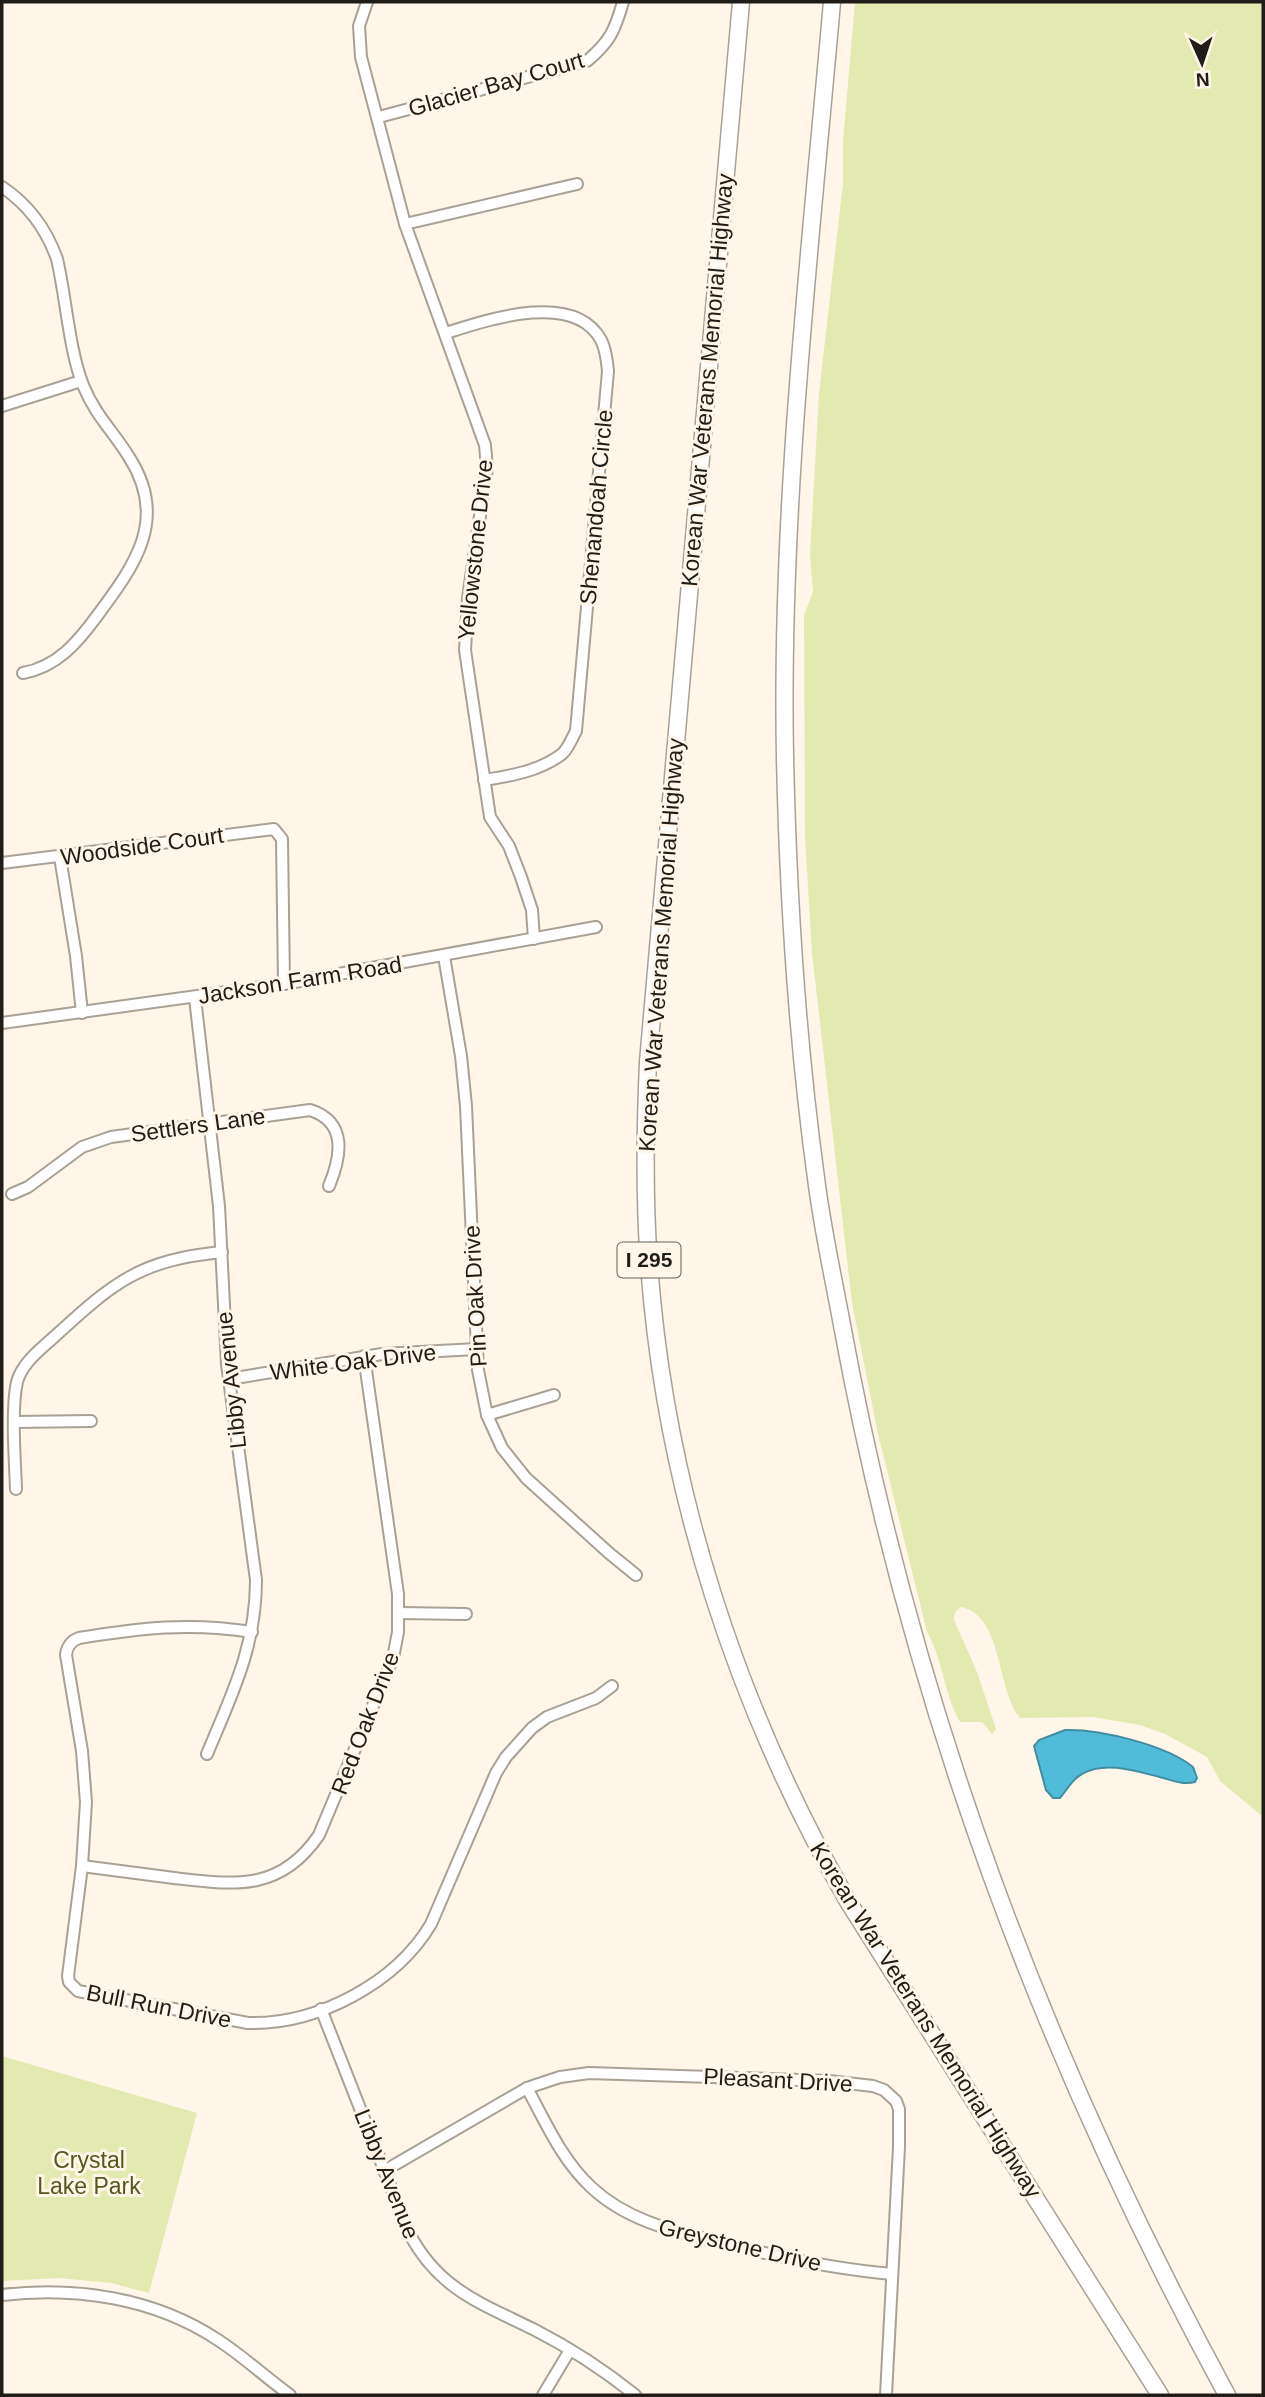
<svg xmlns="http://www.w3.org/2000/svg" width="1265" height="2397" viewBox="0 0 1265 2397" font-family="Arial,sans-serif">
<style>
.green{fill:#e3eab1}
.water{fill:#50bcda;stroke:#428ca0;stroke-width:2}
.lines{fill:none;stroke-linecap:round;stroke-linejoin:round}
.minor-casing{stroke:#a9a195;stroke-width:14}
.highway-casing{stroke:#a9a195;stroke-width:19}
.minor{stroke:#fff;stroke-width:10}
.highway{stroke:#fff;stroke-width:16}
.labels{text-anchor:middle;stroke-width:6;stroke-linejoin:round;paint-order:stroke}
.shield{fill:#fff6e9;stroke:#635e57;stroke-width:2}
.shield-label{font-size:21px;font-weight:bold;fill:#201d18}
.street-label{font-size:23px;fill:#201d18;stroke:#fff6e9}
.park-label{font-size:23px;fill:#54591d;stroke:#fff6e9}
</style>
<rect width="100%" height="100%" fill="#fff6e9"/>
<g class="green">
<path d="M855,2H1263V1817L1220,1781L1207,1757L1165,1734L1140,1725L1093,1717L1020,1718C996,1689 1003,1615 961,1607L955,1612L954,1620L977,1672L996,1729L992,1734L982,1722H960C944,1694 943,1660 927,1632L878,1434L852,1303L812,953L805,838L804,615L813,592L810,555L819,393L843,183V141Z"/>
<polygon points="2,2056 197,2113 149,2293 111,2283 59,2278 2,2281"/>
</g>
<path class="water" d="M1065,1730C1100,1729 1166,1745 1193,1767L1197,1778L1195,1782C1184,1785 1174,1781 1163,1778C1139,1772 1106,1760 1082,1774C1072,1779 1067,1790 1060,1798H1053L1046,1790L1034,1746L1039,1740Z"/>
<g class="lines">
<defs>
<g id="minor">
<polyline points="367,2 359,26 361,57 405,224 485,445 487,468 468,598 465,650 490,817 509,846 521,877 532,910 534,939"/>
<path d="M379,117L587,61C610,42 615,30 623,2"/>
<path d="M2,187C29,205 46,228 57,259C66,297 69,350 83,385C95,415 113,431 129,457C169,519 135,565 97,616C78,642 57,667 23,673"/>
<polyline points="405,224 577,184"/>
<path d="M446,333C487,320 574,290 601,340C606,349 607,361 608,371L576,731C572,738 568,749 562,754C540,771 510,776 484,780"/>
<polyline points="2,406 81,381"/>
<polyline points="60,857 76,956 82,1013"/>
<polyline points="2,863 274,829 282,839 284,984"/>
<polyline points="444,956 461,1056 466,1106 478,1370 487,1415 502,1448 526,1478 609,1553 636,1575"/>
<path d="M195,998L219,1206L227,1364L256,1580C256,1647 232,1694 207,1754"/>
<polyline points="2,1023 284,984 596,927"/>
<path d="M12,1194L28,1187L82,1147L111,1137L310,1110C348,1122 341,1157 329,1186"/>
<polyline points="229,1379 382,1354 477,1349"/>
<polyline points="487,1415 554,1395"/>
<polyline points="15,1422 91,1421"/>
<path d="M16,1489C15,1461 11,1408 17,1382C22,1363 40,1350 54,1337C113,1283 139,1260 222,1252"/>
<polyline points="399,1613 466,1614"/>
<path d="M252,1632C190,1622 141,1628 79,1638C71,1641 67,1646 66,1655L82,1751L86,1802L82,1866L68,1976L69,1982L78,1991L248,2023C317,2025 396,1983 431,1924L496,1773L506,1757L532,1728L547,1717L596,1698L612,1686"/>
<path d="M82,1866C113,1870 143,1874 174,1878C235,1885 280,1892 319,1835L393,1658L398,1632V1594L364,1356"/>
<path d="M321,2009L409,2233C439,2290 481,2303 535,2330C570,2348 604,2370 635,2395"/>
<path d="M527,2088C546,2123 562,2160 591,2187C629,2223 679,2232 728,2244C782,2258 836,2269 892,2274"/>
<polyline points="384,2171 527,2088 560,2077 589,2073 829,2081 873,2086 884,2090 896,2101 899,2109 899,2147 886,2395"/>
<path d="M2,2295C75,2286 155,2298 218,2340C243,2356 265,2377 290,2395"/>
<polyline points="543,2395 570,2350"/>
</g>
<g id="highway">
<path d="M741,2L648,1062C645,1130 644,1197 649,1264C665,1488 737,1709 849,1903L1160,2395"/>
<path d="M832,2C810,253 780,505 785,757C788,898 797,1039 816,1178C822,1227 833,1276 842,1325C912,1707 1042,2055 1227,2395"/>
</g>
</defs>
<use href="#minor" class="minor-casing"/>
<use href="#highway" class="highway-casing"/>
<use href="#minor" class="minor"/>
<use href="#highway" class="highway"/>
</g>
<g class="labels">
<rect class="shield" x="617.5" y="1242.5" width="63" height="35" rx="5"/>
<g class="shield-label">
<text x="649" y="1267">I 295</text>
</g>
<g class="street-label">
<text transform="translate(496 84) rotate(-16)" y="8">Glacier Bay Court</text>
<text transform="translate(707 380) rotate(-85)" y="8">Korean War Veterans Memorial Highway</text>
<text transform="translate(596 507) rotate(-85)" y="8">Shenandoah Circle</text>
<text transform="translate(475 550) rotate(-84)" y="8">Yellowstone Drive</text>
<text transform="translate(142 846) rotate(-8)" y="8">Woodside Court</text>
<text transform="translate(661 945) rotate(-86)" y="8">Korean War Veterans Memorial Highway</text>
<text transform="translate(300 980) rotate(-9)" y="8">Jackson Farm Road</text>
<text transform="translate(198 1125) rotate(-8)" y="8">Settlers Lane</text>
<text transform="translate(475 1296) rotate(-93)" y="8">Pin Oak Drive</text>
<text transform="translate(353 1362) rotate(-7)" y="8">White Oak Drive</text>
<text transform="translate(231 1380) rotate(-96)" y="8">Libby Avenue</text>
<text transform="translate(365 1723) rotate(-69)" y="8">Red Oak Drive</text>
<text transform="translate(159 2006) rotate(11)" y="8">Bull Run Drive</text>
<text transform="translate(926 2020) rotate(58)" y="8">Korean War Veterans Memorial Highway</text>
<text transform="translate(778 2080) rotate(3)" y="8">Pleasant Drive</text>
<text transform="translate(387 2174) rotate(68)" y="8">Libby Avenue</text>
<text transform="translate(740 2245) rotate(13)" y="8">Greystone Drive</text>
</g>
<g class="park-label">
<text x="89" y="2168">Crystal<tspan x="89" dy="26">Lake Park</tspan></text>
</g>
</g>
<rect width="1265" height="2397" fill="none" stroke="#201d18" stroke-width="7"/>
<g transform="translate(1202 63) rotate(177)" stroke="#fff6e9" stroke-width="5" paint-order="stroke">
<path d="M0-5L12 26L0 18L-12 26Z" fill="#201d18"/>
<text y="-10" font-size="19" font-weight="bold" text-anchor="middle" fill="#201d18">N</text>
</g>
</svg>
